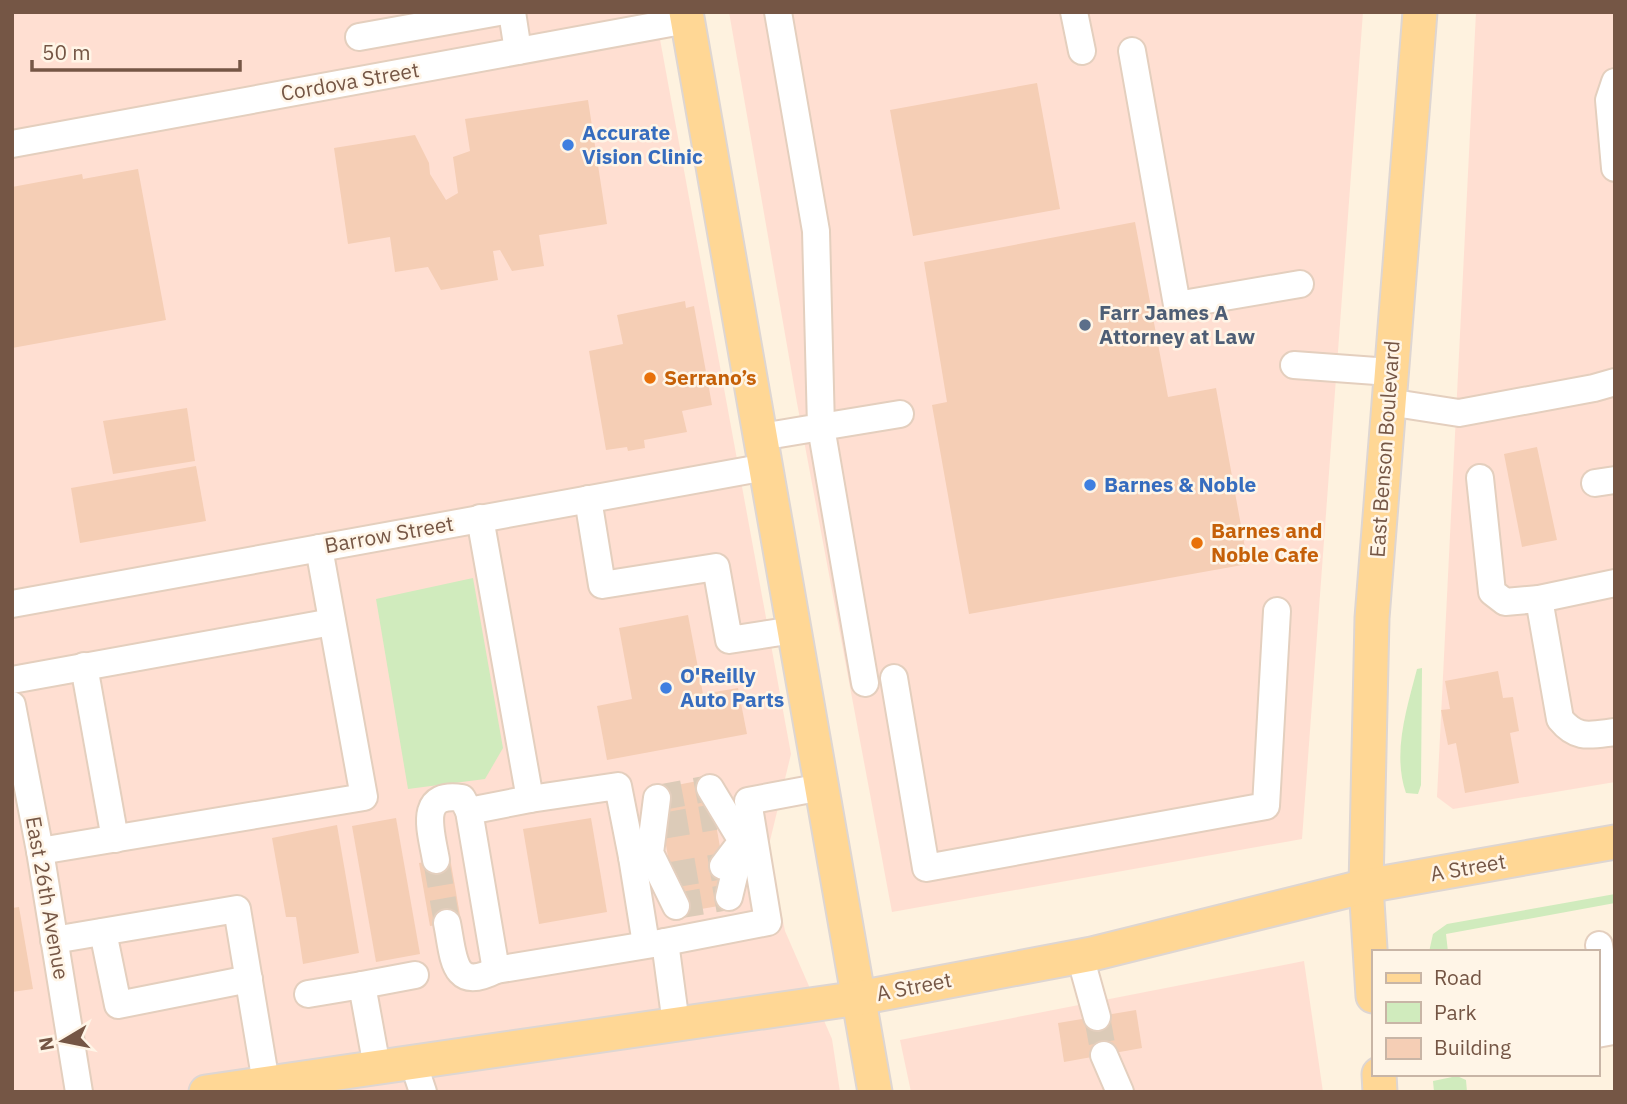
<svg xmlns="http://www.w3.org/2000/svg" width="1627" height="1104" viewBox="0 0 1627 1104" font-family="'IBM Plex Sans',sans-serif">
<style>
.commercial{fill:#ffdfd2}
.green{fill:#d0ebbd}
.building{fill:#f5ceb5}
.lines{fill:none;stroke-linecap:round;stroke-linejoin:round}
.minor-tunnel{stroke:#dccbb8;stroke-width:26;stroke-dasharray:26 13;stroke-linecap:butt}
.minor-casing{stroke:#e4cfbe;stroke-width:30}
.major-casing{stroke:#ded6d2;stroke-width:37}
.minor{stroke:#fff;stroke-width:26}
.major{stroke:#ffd795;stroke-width:33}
.shop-dot{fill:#3f7fe0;stroke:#fff5e7;stroke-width:2.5}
.service-dot{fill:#5c6f8a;stroke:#fff5e7;stroke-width:2.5}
.food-dot{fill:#e8710a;stroke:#fff5e7;stroke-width:2.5}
.labels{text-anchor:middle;stroke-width:5;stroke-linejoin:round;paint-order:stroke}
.street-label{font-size:21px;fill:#755645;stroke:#fff5e7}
.shop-label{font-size:21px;font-weight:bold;fill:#366cbe;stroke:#fff5e7;text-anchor:start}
.service-label{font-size:21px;font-weight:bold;fill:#4e5e75;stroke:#fff5e7;text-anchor:start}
.food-label{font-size:21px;font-weight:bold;fill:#c56008;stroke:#fff5e7;text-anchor:start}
</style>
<rect width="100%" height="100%" fill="#fef2df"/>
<g class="commercial">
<polygon points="12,12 655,12 791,754 768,849 785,931 832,1039 840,1092 12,1092"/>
<polygon points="729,12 1363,12 1302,839 892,912 797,403"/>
<polygon points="1476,12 1615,12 1615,782 1453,809 1437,797"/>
<polygon points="1304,961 1323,1092 911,1092 900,1040"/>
</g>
<g class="green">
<polygon points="473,578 503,748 485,779 408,789 376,599"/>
<path d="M1422,668L1421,785L1418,794L1406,793C1392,753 1407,708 1417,669Z"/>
<polygon points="1615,894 1615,903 1446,934 1448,952 1429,952 1433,934 1447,924"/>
<polygon points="1457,1076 1466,1080 1467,1092 1434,1092 1433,1081"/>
</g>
<g class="building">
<polygon points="1037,83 1060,209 913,236 890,110"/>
<polygon points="588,100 607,224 539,235 544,266 512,271 500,250 493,251 498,280 441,290 428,267 395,272 390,237 348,244 334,148 415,135 429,163 430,174 446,200 458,193 453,157 470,151 465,119"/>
<polygon points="138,169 166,320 12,348 12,187 82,174 83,179"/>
<polygon points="1135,222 1168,397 1216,388 1248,564 969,614 932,405 947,402 924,262"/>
<polygon points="685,301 686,308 694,306 712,405 682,411 687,432 644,440 645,448 628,451 627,447 606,450 589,351 623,344 617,315"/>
<polygon points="187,408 195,461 113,474 103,421"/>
<polygon points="1537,447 1557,540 1522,547 1504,454"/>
<polygon points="196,466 206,521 80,543 71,488"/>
<polygon points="688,615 703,694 738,688 747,734 607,760 597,706 632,699 619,628"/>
<polygon points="1498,671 1503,698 1513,697 1519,731 1510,733 1519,783 1465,793 1456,743 1448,745 1441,710 1450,709 1445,681"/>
<polygon points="708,779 730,904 678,913 656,789"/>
<polygon points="396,818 420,954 376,962 352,826"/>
<polygon points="591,818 607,912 539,924 523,829"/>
<polygon points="337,825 359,953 303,964 296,917 286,917 272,838"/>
<polygon points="450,858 461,921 430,926 419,863"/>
<polygon points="19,907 33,989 12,992 12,908"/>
<polygon points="1136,1010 1142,1048 1064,1062 1058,1023"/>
</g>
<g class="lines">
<g class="minor-tunnel">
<polyline points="657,798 710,788"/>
<polyline points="662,826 715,817"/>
<polyline points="436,860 447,923"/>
<polyline points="671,875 723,866"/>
<polyline points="676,906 729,897"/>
<polyline points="1097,1017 1104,1055"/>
</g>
<defs>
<g id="minor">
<polyline points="512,12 518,51"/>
<polyline points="1074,12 1082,51"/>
<polyline points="359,37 499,12"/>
<polyline points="1132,51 1177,305 1300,284"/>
<polyline points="1615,82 1609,100 1615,168"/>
<polyline points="12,144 687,20"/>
<polyline points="1294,365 1390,372"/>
<polyline points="1388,402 1459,413 1594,388 1615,382"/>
<polyline points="761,437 821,427 816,231 778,12"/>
<polyline points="1480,478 1492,592 1505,602 1539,599 1615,583"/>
<polyline points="1595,483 1615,480"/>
<polyline points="588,499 602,585 716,567 729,640 794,630"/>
<polyline points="480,518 530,799 469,811 496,970 665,942 676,1024"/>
<path d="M1539,599L1560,719C1577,740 1590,735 1615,732"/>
<polyline points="12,604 766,467"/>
<polyline points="84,666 115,839"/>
<polyline points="894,678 926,868 1266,806 1277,611"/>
<polyline points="12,680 332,622"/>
<polyline points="865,683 821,427 900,414"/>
<polyline points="12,705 40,851 79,1092"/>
<polyline points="710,788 742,841 723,866"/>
<polyline points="657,798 650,853 676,906"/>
<polyline points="530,799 618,786 632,857"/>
<polyline points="40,851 364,797 319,548"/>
<path d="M436,860C431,831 417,791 462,798L469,811"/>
<polyline points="729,897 741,847"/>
<path d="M447,923C454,957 452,993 496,970"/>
<polyline points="103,932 118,1005 249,979"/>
<polyline points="54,940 237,909 266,1083"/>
<polyline points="665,942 768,922 748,801 822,787"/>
<polyline points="646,944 632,857 648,854"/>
<polyline points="1080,956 1097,1017"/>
<polyline points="362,985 415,975"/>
<polyline points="308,994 362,985 377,1067"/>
<polyline points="1597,1034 1613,1031 1599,945"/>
<polyline points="1104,1055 1120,1092"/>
<polyline points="413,1062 423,1092"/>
</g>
<g id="major">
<polyline points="686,12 875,1092"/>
<polyline points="1373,996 1366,886 1372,618 1420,12"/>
<polyline points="1379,1074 1380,1092"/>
<polyline points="206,1092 859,998 1092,954 1366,886 1615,842"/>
</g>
</defs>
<use href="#minor" class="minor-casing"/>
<use href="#major" class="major-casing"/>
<use href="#minor" class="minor"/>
<use href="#major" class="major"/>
</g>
<g class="shop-dot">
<circle cx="568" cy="145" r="7"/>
<circle cx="1090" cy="485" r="7"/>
<circle cx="666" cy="688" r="7"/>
</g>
<circle class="service-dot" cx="1085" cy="325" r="7"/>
<g class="food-dot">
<circle cx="650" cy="378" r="7"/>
<circle cx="1197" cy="543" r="7"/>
</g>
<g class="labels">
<g class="street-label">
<text transform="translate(350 82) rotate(-10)" y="7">Cordova Street</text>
<text transform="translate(1385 449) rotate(-86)" y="7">East Benson Boulevard</text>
<text transform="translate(389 535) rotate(-10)" y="7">Barrow Street</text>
<text transform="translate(1468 868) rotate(-10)" y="7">A Street</text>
<text transform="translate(47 898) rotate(80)" y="7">East 26th Avenue</text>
<text transform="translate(914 987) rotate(-11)" y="7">A Street</text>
</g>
<g class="shop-label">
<text x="582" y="140">Accurate<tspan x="582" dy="24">Vision Clinic</tspan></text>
<text x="1104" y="492">Barnes &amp; Noble</text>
<text x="680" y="683">O'Reilly<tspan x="680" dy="24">Auto Parts</tspan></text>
</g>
<g class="service-label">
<text x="1099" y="320">Farr James A<tspan x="1099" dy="24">Attorney at Law</tspan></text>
</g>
<g class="food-label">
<text x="664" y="385">Serrano’s</text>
<text x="1211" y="538">Barnes and<tspan x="1211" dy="24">Noble Cafe</tspan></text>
</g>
</g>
<rect width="1627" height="1104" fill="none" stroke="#755645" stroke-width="28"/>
<rect x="1372" y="950" width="228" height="126" fill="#fff5e7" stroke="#c8b5a6" stroke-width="2"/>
<rect x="1386" y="973" width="35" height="10" fill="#ffd795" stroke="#c8b5a6" stroke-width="2"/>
<text x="1434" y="985" font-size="21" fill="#755645">Road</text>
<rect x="1386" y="1002" width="35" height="21" fill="#d0ebbd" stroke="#c8b5a6" stroke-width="2"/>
<text x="1434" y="1020" font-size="21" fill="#755645">Park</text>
<rect x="1386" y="1038" width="35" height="21" fill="#f5ceb5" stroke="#c8b5a6" stroke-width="2"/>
<text x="1434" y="1055" font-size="21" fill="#755645">Building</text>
<g transform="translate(63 1041) rotate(260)" stroke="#fff5e7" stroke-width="5" paint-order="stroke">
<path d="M0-5L12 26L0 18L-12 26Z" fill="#755645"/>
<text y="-10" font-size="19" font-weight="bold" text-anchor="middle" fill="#755645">N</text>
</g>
<path d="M32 60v10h208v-10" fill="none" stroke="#755645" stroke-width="3.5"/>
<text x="42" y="60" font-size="21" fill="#755645" stroke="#fff5e7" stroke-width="5" paint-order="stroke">50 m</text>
</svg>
